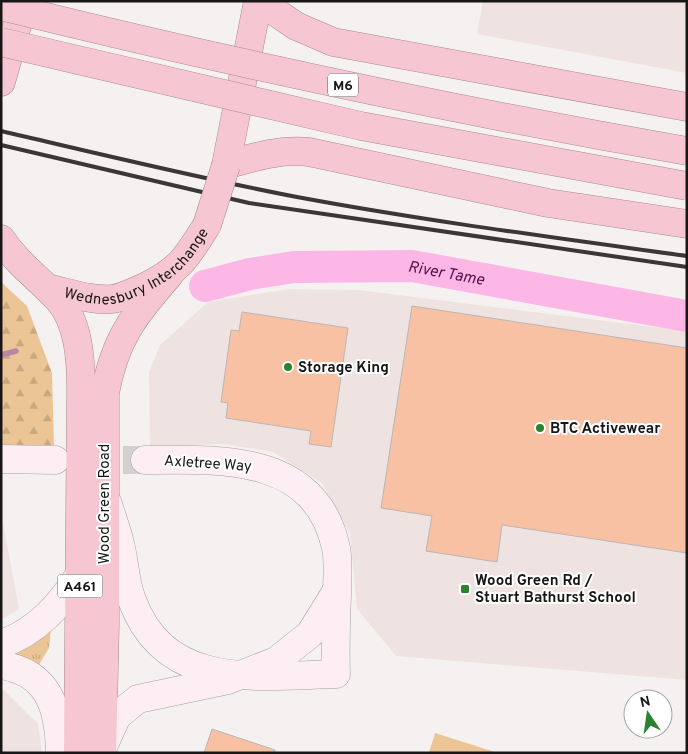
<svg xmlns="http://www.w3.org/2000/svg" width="688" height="754" viewBox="0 0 688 754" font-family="Overpass,sans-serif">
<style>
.built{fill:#efe3e1}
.grass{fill:url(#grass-tufts)}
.forest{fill:url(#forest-firs)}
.garden{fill:#ebc595}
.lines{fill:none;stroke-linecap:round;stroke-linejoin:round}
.stream{stroke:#b887a8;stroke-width:5.5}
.river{stroke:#fcb7e7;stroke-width:32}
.building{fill:#f8c1a4;stroke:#b9b6b5}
.secondary-tunnel{stroke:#d4d0d0;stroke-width:28;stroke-dasharray:28 14;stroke-linecap:butt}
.secondary-casing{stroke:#a5a1a1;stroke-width:29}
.highway-casing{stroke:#a88991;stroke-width:29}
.secondary{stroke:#fceef2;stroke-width:28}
.highway{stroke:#f6c7d3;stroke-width:28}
.rail{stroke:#393737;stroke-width:4}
.highway-bridge-casing{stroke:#a88991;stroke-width:29;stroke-linecap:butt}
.highway-bridge{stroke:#f6c7d3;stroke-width:28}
.poi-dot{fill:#2c8230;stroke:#fff;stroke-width:2}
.labels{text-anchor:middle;stroke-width:4;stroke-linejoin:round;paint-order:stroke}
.shield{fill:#fff;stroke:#5d5c5c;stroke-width:1}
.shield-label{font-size:14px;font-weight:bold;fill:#181616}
.street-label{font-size:15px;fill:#181616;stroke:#fff}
.poi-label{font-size:15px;font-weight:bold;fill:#181616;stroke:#fff;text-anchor:start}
.water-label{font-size:16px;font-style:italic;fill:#580f49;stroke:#fff}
</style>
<defs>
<pattern id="grass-tufts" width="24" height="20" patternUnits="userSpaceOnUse" patternTransform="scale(1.25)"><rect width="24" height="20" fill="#ebc595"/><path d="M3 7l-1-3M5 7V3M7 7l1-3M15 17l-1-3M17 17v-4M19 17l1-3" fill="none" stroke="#c9a880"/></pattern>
<pattern id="forest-firs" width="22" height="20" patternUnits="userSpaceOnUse" patternTransform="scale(1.25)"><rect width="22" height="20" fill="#ebc595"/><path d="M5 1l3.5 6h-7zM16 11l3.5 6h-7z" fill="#c9a880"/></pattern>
</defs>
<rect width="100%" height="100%" fill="#f5f1f1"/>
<g class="built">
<polygon points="483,1 687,1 687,73 477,34"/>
<polygon points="288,289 359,290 687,331 687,680 396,656 357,609 350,534 322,483 273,452 223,444 150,446 149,372 160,345 208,302"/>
<polygon points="1,512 19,609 1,620"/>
<polygon points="1,687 38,724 42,753 1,753"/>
</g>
<polygon class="grass" points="51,629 49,648 37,668 10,654 34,643"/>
<polygon class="forest" points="1,282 27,306 52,373 54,445 1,445"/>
<polygon class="garden" points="435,733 498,753 429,753"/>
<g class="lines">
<polyline class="stream" points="1,355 16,351"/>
<path class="river" id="s1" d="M205,286L250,274L294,267L412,266L687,316"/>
</g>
<g class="building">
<polygon points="412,306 687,348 687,553 502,525 497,562 426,551 432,516 381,508"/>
<polygon points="242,312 348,328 331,447 309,444 311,431 226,418 228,403 221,402 231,330 239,331"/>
<polygon points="212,729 275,750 275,753 204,753"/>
</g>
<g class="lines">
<polyline class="secondary-tunnel" points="81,460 145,460"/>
<defs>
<g id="secondary">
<polyline points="1,459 55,460"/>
<path d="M108,504C112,518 118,533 121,548C125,565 125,583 132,600C165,691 258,676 336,674C335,648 336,621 337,594C337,579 339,563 336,548C316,454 221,459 145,460"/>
<path d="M1,644C37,632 61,604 80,574"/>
<path d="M1,665C50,673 59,709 60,753"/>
<polyline points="102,749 117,716 138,699 228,680 276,661 310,634 336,592"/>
</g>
<g id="highway">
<path d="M258,1L226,165C254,157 280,149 309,152L548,203L687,224"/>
<polyline points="259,1 296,26 333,42 687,107"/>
<polyline points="1,82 24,1"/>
<path d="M1,239C17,263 38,278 57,298C79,321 81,360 81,390L78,753"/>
<path id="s2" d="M47,288C67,292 91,301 112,299C123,298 135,291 145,287C181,269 186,258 207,225"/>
<path d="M102,753L105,623V393C115,338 134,316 169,275"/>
</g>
</defs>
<use href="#secondary" class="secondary-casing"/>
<use href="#highway" class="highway-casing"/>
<use href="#secondary" class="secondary"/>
<use href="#highway" class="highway"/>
<g class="rail">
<path d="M1,131C100,154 198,178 297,197C426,221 557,238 687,256"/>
<polyline points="1,145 249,203 687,267"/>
</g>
<defs>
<g id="highway-bridge">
<path d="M1,6C228,62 457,111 687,151"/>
<polyline points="1,42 361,126 687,186"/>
<polyline points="207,225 226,165"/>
</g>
</defs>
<use href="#highway-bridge" class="highway-bridge-casing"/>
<use href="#highway-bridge" class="highway-bridge"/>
</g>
<g class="poi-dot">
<circle cx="288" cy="367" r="5"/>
<circle cx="540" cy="428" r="5"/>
<rect x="460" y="584" width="10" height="10" rx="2.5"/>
</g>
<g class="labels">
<g class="shield">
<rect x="328" y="73.5" width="30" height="23" rx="4"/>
<rect x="57.5" y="574.5" width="45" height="23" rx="4"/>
</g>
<g class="shield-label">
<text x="343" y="90">M6</text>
<text x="80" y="591">A461</text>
</g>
<g class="street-label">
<text dy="5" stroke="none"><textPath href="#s2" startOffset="102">Wednesbury Interchange</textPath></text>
<text transform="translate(208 463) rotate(4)" y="5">Axletree Way</text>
<text transform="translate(104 504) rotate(-90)" y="5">Wood Green Road</text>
</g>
<g class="poi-label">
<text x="298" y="372">Storage King</text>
<text x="550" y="433">BTC Activewear</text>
<text x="475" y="585">Wood Green Rd /<tspan x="475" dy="17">Stuart Bathurst School</tspan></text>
</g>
<g class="water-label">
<text dy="6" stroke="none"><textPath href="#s1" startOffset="244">River Tame</textPath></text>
</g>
</g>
<rect width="688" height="754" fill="none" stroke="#181616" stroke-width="5"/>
<g transform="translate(648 714) rotate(347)"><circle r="24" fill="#ffffff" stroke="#a3a2a2"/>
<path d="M0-4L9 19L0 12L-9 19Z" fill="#2c8230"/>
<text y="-8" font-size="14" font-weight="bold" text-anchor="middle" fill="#181616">N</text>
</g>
</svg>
